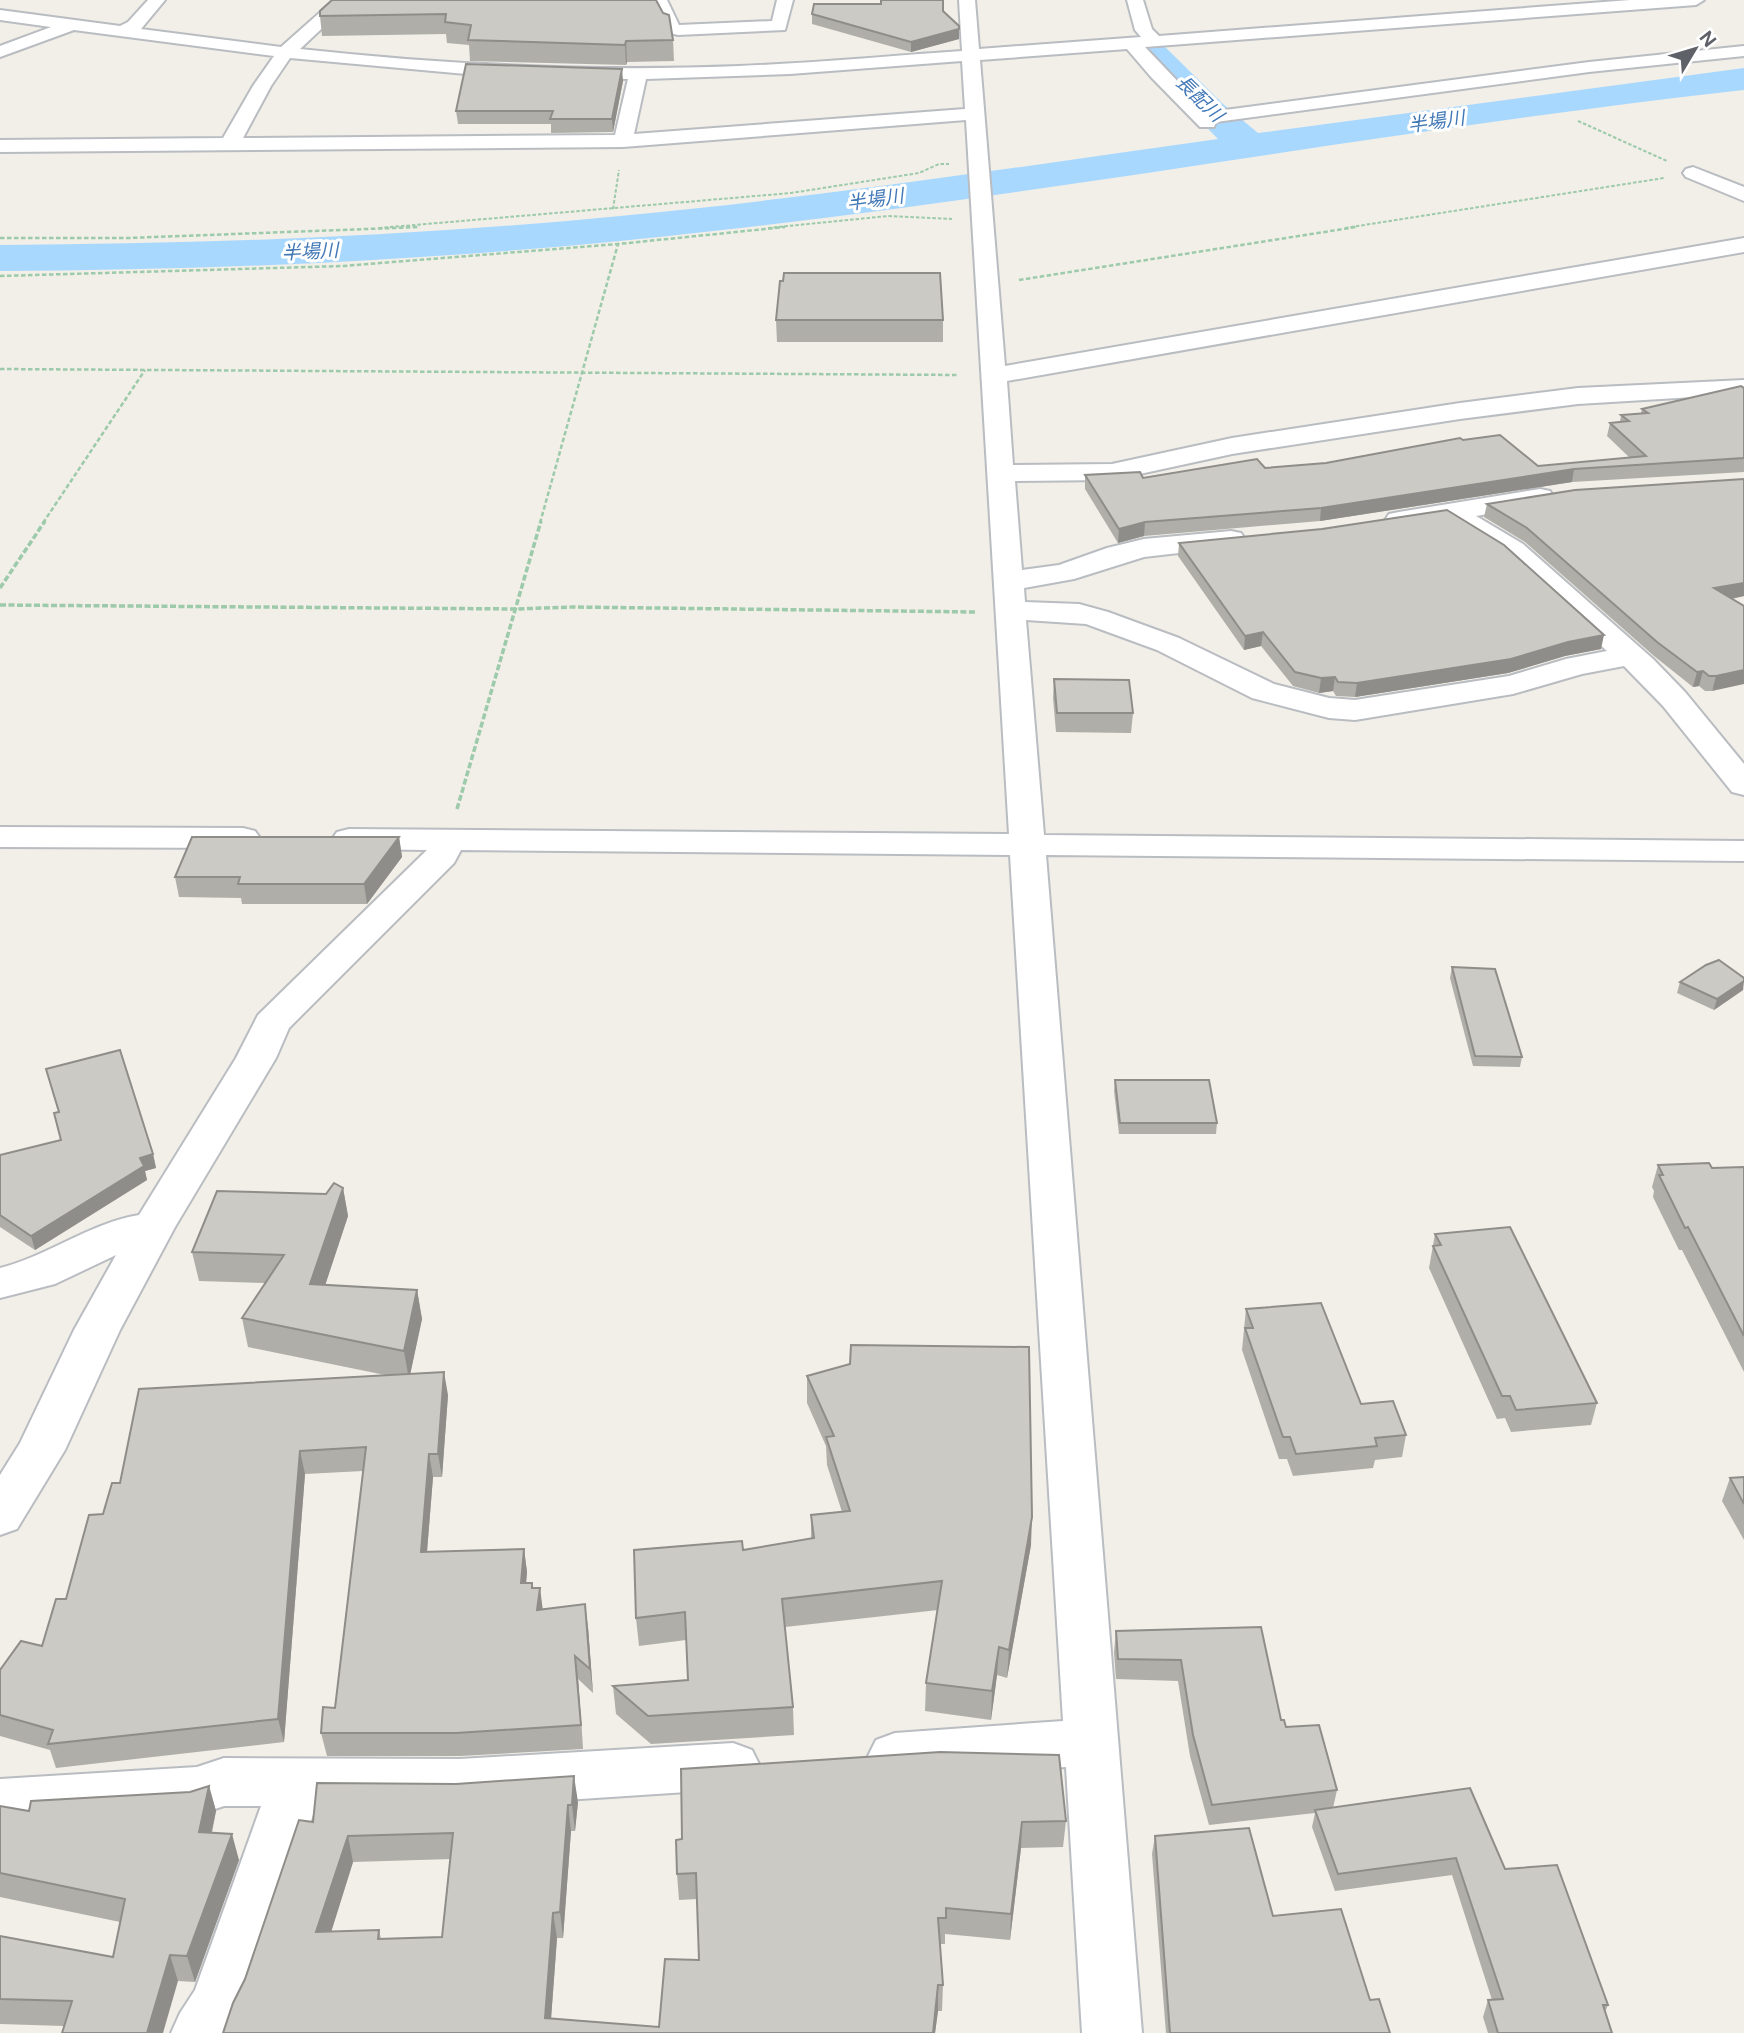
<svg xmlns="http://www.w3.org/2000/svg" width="1744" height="2033" viewBox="0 0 1744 2033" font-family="'DM Sans','Noto Sans JP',sans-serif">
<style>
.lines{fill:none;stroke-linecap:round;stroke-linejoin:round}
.river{fill:#a9d8ff;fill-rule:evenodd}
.minor-casing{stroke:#b9bcc1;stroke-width:4}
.path-far2{stroke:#9ccaaa;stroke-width:2;stroke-dasharray:3.5 2;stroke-linecap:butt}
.path-far1{stroke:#9ccaaa;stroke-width:2.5;stroke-dasharray:4.5 2.5;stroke-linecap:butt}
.path{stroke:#9ccaaa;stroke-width:3.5;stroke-dasharray:6 2.5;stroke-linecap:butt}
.minor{fill:#fff;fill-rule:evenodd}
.wall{fill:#afaea9;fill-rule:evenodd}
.shaded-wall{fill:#8f8d89}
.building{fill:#cccac4;stroke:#8f8d89;stroke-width:2;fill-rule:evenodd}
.labels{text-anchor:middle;stroke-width:6;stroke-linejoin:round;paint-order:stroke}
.far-water-label{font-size:19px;font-style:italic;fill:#4178b6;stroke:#fff}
</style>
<rect width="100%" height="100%" fill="#f1efe7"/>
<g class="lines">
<path class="river" d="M1149,40L1161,43L1223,104L1258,133L1744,68V90C1402,128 1064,192 722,230C482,258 241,270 0,271V245C207,244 414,236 620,216C821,197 1019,167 1218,139L1137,57L1132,50L1137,43Z"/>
<defs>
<g id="minor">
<path d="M148,0H165L141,29L281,47L334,0H352L300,49C446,65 593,72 739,66C814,63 888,56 962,51L959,0H975L979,49L1141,37L1135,30L1127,0H1143L1152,29L1159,36L1630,0H1704L1696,5L1145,47L1205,110H1225L1589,62L1744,46V56L1589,72L1216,122L1214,127H1200L1151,77L1127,49L980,60L1005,366L1744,238V252L1007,381L1013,465L1112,464L1232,438L1460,403L1578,388L1744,380V394L1578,404L1460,419L1232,454L1112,480L1015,481L1022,570L1059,565L1107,548L1144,539L1231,531L1241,533L1245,539L1241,545L1231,547L1144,557L1074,579L1024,588L1025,602L1079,604L1108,612L1179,638L1274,684L1329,698L1355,700L1509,676L1566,659L1607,651L1503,556L1445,521L1399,528L1389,526L1385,520L1389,514L1399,512L1540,489L1550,491L1554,497L1550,503L1476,516L1523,544L1653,659L1685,692L1744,764V795L1732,792L1663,706L1624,666L1582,674L1513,694L1355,720L1329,718L1252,698L1157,650L1086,624L1026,620L1044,835L1744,841V861L1046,855L1142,2033H1082L1066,1767L895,1779L876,1772L868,1756L876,1740L895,1733L1063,1721L1010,855L461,850L454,863L289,1028L276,1058L175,1227L120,1330L65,1450L17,1529L0,1535V1475L20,1443L74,1330L116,1255L55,1284L0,1298V1268C48,1256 90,1223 139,1215L236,1058L258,1015L427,850L349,849L337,846L332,839L337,832L349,829L1009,834L966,120L623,147L0,152V140L223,138L253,86L274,56L74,30L0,57V46L51,27L0,20V10L120,26L128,22ZM290,58L477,75L628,79L615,135L243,138L271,86ZM962,61L965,109L634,134L646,79L790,74Z"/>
<polygon points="651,0 667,0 679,25 772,21 777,0 793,0 785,30 678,35 666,32"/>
<polygon points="1693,167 1744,187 1744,201 1686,177 1683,173 1686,169"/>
<polygon points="0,827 243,828 255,831 260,838 255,845 243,848 0,847"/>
<polygon points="733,1743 752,1750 760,1766 752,1782 733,1789 460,1807 316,1806 250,2004 235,2033 171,2033 180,2013 195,1990 261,1806 224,1806 197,1815 0,1827 0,1779 197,1767 224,1758 460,1759"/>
</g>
</defs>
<use href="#minor" class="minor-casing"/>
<g class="path-far2">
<polyline points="1578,121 1667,161"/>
<polyline points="613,209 619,170"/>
<polyline points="379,228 791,193 919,173 939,164 949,164"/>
<polyline points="768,228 888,216 952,219"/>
<polyline points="1345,228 1664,178"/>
</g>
<g class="path-far1">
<polyline points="0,238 128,238 420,227"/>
<polyline points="0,276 343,266 618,244 785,227"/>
<polyline points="1019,280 1356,227"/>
<polyline points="0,369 959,375"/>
<polyline points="43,523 145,370"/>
<polyline points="540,523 618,244"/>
</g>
<g class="path">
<polyline points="0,588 45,521"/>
<polyline points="0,605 516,609 573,607 976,612"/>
<polyline points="457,809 541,521"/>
</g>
<use href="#minor" class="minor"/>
</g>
<g class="wall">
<polygon points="332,0 673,40 674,61 627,62 626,65 470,61 469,45 447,43 446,34 322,36 320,16"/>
<polygon points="881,4 943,11 959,39 911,52 812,24 812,14"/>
<polygon points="623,81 613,132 551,133 551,124 458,124 456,111"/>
<polygon points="776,320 943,320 943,342 777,342"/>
<polygon points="1744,388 1744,472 1572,482 1320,521 1144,536 1118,543 1085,489 1085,475 1143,478 1326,463 1463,440 1538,466 1630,458 1607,436 1610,423 1620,422 1621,415 1641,413 1642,409"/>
<polygon points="1744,479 1744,596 1732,599 1744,606 1712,691 1705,691 1699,686 1693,687 1654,656 1525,542 1484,517 1487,504"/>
<polygon points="1179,543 1601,649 1565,656 1508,673 1355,697 1336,696 1333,691 1319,693 1293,686 1261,646 1244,650 1178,556"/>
<polygon points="1054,679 1133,713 1131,733 1056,732 1053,698"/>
<polygon points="399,837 402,857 367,904 242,904 241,898 179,897 175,877"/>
<polygon points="1452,967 1522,1057 1520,1067 1473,1066 1450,978"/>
<polygon points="1680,982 1743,990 1714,1010 1677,993"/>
<polygon points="1115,1080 1217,1123 1216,1134 1119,1134 1114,1091"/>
<polygon points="153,1154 156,1168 145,1171 147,1180 35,1250 0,1227 0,1155"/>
<polygon points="1658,1165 1712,1168 1744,1167 1744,1372 1682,1250 1679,1250 1653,1197 1654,1191 1652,1187"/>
<polygon points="343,1188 348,1216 325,1285 417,1290 422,1319 410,1374 448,1395 442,1477 433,1477 427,1552 524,1549 527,1572 526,1583 532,1583 533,1588 542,1609 588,1627 593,1693 578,1679 583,1749 460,1756 327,1756 321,1733 335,1708 363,1471 305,1474 284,1742 56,1768 50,1750 0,1736 0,1670 42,1646 66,1599 103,1514 120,1483 385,1375 248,1347 242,1318 265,1283 199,1281 192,1252 326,1194"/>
<polygon points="1435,1234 1597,1403 1591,1425 1511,1432 1505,1418 1497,1419 1429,1268"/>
<polygon points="1246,1309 1361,1404 1406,1435 1402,1457 1375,1460 1373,1468 1293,1476 1287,1459 1279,1459 1242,1350"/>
<polygon points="807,1376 1031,1545 1007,1678 997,1675 991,1720 925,1711 926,1683 938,1610 785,1627 793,1707 794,1735 651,1744 616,1714 613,1686 688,1680 686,1640 639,1646 636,1618 743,1550 811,1539 811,1515 842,1512 827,1465 826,1446 807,1403"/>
<polygon points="1744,1477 1744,1540 1722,1501 1730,1478"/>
<polygon points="1261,1627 1281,1720 1337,1790 1333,1808 1505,1869 1608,2005 1605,2012 1612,2033 1488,2033 1483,2017 1488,2000 1492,2000 1452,1875 1335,1891 1312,1827 1315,1813 1209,1825 1190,1756 1178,1681 1116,1679 1114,1652 1116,1631"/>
<path d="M681,1769L1066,1821L1063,1847L1021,1848L1010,1940L945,1934V1944H940L943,1985L942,2011H938L935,2033H223L245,1979L313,1822L578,1802L575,1831H571L563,1938H557L551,2018L659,2027L699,1960L697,1899L679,1900L677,1874L682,1839ZM451,1859L442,1937L381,1939L379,1930L331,1932L353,1862Z"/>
<polygon points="209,1786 216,1811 212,1833 239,1860 195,1982 178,1981 64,2026 0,2024 0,1936 113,1957 120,1922 0,1897 0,1806 29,1811 190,1792"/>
<polygon points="1155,1836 1273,1916 1370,2000 1390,2033 1166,2033 1152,1854"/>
</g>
<g class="shaded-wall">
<polygon points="959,29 959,39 911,52 911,42"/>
<polygon points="626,41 627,62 626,65 625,45"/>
<polygon points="622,69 623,81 613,132 612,119"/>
<polygon points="1574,469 1572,482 1320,521 1321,508"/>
<polygon points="1145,522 1144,536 1118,543 1119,529"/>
<polygon points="1744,583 1744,596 1710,603 1714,588"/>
<polygon points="1263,632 1261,646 1244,650 1245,636"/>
<polygon points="1604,635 1601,649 1565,656 1508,673 1355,697 1357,683"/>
<polygon points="1744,670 1744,684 1712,691 1716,676"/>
<polygon points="1703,671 1699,686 1693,687 1697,672"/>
<polygon points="1335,677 1333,691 1319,693 1321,678"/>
<polygon points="399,837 402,857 367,904 364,884"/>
<polygon points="1744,981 1743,990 1714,1010 1717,999"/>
<polygon points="153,1154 156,1168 145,1171 147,1180 35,1250 31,1236 140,1158"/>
<polygon points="343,1188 348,1216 316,1313 310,1284"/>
<polygon points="417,1290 422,1319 409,1380 404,1351"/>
<polygon points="444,1372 448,1395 442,1477 438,1454"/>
<polygon points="300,1451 305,1474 284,1742 278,1719"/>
<polygon points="429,1454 433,1477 425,1576 421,1552"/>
<polygon points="1032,1517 1031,1545 1007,1678 1009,1650"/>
<polygon points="524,1549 527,1572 524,1606 521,1583"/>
<polygon points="540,1588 543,1611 537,1610"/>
<polygon points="585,1604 588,1627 593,1693 590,1669"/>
<polygon points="999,1647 997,1675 991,1720 992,1691"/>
<polygon points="575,1656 578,1679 583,1749 581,1725"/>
<polygon points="574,1776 578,1802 575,1831 572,1805"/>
<polygon points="209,1786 216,1811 206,1857 199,1832"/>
<polygon points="568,1805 571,1831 563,1938 560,1912"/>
<polygon points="1022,1822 1021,1848 1010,1940 1011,1914"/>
<polygon points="232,1834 239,1860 195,1982 187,1956"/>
<polygon points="348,1836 353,1862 323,1958 316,1932"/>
<polygon points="553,1913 557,1938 550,2033 545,2018"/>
<polygon points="170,1955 178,1981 163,2033 147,2033"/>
<polygon points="938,1985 938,2011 935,2033 933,2033"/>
</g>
<g class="building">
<polygon points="332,0 656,0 663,13 669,15 673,40 626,41 625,45 468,40 471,25 445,22 446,14 320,16 320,11"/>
<polygon points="881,0 943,0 943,11 959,26 959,29 911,42 812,14 814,4 881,4"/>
<polygon points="466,64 622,69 612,119 550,119 553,111 456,111"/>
<polygon points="784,273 940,273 943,320 776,320 780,281 783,281"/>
<polygon points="1741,386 1744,388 1744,458 1574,469 1321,508 1145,522 1119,529 1085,475 1140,472 1143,478 1257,459 1265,468 1326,463 1460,438 1463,440 1500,435 1538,466 1646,456 1610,423 1629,421 1621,415 1648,413 1642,409"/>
<polygon points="1744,479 1744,583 1714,588 1744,606 1744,670 1716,676 1709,676 1703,671 1697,672 1657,642 1527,528 1487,504 1575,490"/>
<polygon points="1447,510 1504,545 1604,635 1568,642 1511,659 1357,683 1338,682 1335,677 1321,678 1295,672 1263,632 1245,636 1179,543 1322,529"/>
<polygon points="1054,679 1129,680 1133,713 1057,713"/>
<polygon points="192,837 399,837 364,884 238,884 240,877 175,877"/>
<polygon points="1719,960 1744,978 1744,981 1717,999 1680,982 1706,965"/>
<polygon points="1452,967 1495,969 1522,1057 1475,1056"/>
<polygon points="120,1050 153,1154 140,1158 144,1166 31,1236 0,1215 0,1155 61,1140 54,1113 59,1112 46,1069"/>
<polygon points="1115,1080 1209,1080 1217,1123 1120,1123"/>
<polygon points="1709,1163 1712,1168 1744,1167 1744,1336 1688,1227 1685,1228 1659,1175 1663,1175 1658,1165"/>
<polygon points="334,1183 343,1188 310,1284 417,1290 404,1351 242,1318 284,1255 192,1252 217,1191 326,1194"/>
<polygon points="1510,1227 1597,1403 1516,1410 1510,1396 1502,1396 1433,1246 1441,1245 1435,1234"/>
<polygon points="1321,1303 1361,1404 1393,1401 1406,1435 1375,1438 1377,1446 1296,1454 1290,1437 1283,1437 1245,1328 1253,1328 1246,1309"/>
<polygon points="851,1345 1029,1347 1032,1517 1009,1650 999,1647 992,1691 926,1683 942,1581 782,1599 793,1707 648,1716 613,1686 688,1680 685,1612 636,1618 634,1550 742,1541 743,1550 814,1538 811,1515 850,1511 826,1437 834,1436 807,1376 850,1364"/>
<polygon points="444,1372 438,1454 429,1454 421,1552 524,1549 521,1583 532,1583 532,1588 540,1588 537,1610 585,1604 590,1669 575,1656 581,1725 456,1733 321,1733 323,1707 335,1708 366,1447 300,1451 278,1719 48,1744 53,1730 0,1715 0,1670 21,1641 42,1646 56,1599 66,1599 89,1515 103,1514 112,1483 120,1483 139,1389"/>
<polygon points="1744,1477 1744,1504 1730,1478"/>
<polygon points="1261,1627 1281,1720 1284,1720 1286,1727 1319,1725 1337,1790 1212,1805 1193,1735 1181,1660 1118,1659 1116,1631"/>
<path d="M940,1752L1059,1755L1066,1821L1022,1822L1011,1914L946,1908V1918H938L943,1985H938L933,2033H223L233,2003L245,1979L299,1820L313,1822L317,1783L456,1784L574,1776L572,1805H568L560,1912L553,1913L545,2018L659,2027L665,1959L699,1960L696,1873L677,1874L676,1840L682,1839L681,1769ZM453,1833L442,1937L378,1939L379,1930L316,1932L348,1836Z"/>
<polygon points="209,1786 199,1832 232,1834 187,1956 170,1955 147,2033 62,2033 72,2001 0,1999 0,1936 113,1957 125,1899 0,1873 0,1806 29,1811 31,1801 190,1792"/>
<polygon points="1470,1788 1505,1869 1557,1865 1608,2005 1603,2005 1612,2033 1498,2033 1488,2000 1503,1999 1456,1858 1338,1874 1315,1810"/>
<polygon points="1249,1828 1273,1916 1341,1909 1370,2000 1379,1999 1390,2033 1170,2033 1155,1836"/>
</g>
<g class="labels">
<g class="far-water-label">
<text transform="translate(1200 98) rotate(44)" y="7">長配川</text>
<text transform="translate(1436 121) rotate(-8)" y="7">半場川</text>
<text transform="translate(875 199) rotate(-8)" y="7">半場川</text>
<text transform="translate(310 251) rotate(-3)" y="7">半場川</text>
</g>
</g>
<g transform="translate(1695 49) rotate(52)" stroke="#ffffff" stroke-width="5" paint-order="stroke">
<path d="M0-5L12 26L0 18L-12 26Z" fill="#5e6268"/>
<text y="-10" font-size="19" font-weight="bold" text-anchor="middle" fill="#5e6268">N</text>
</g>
</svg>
